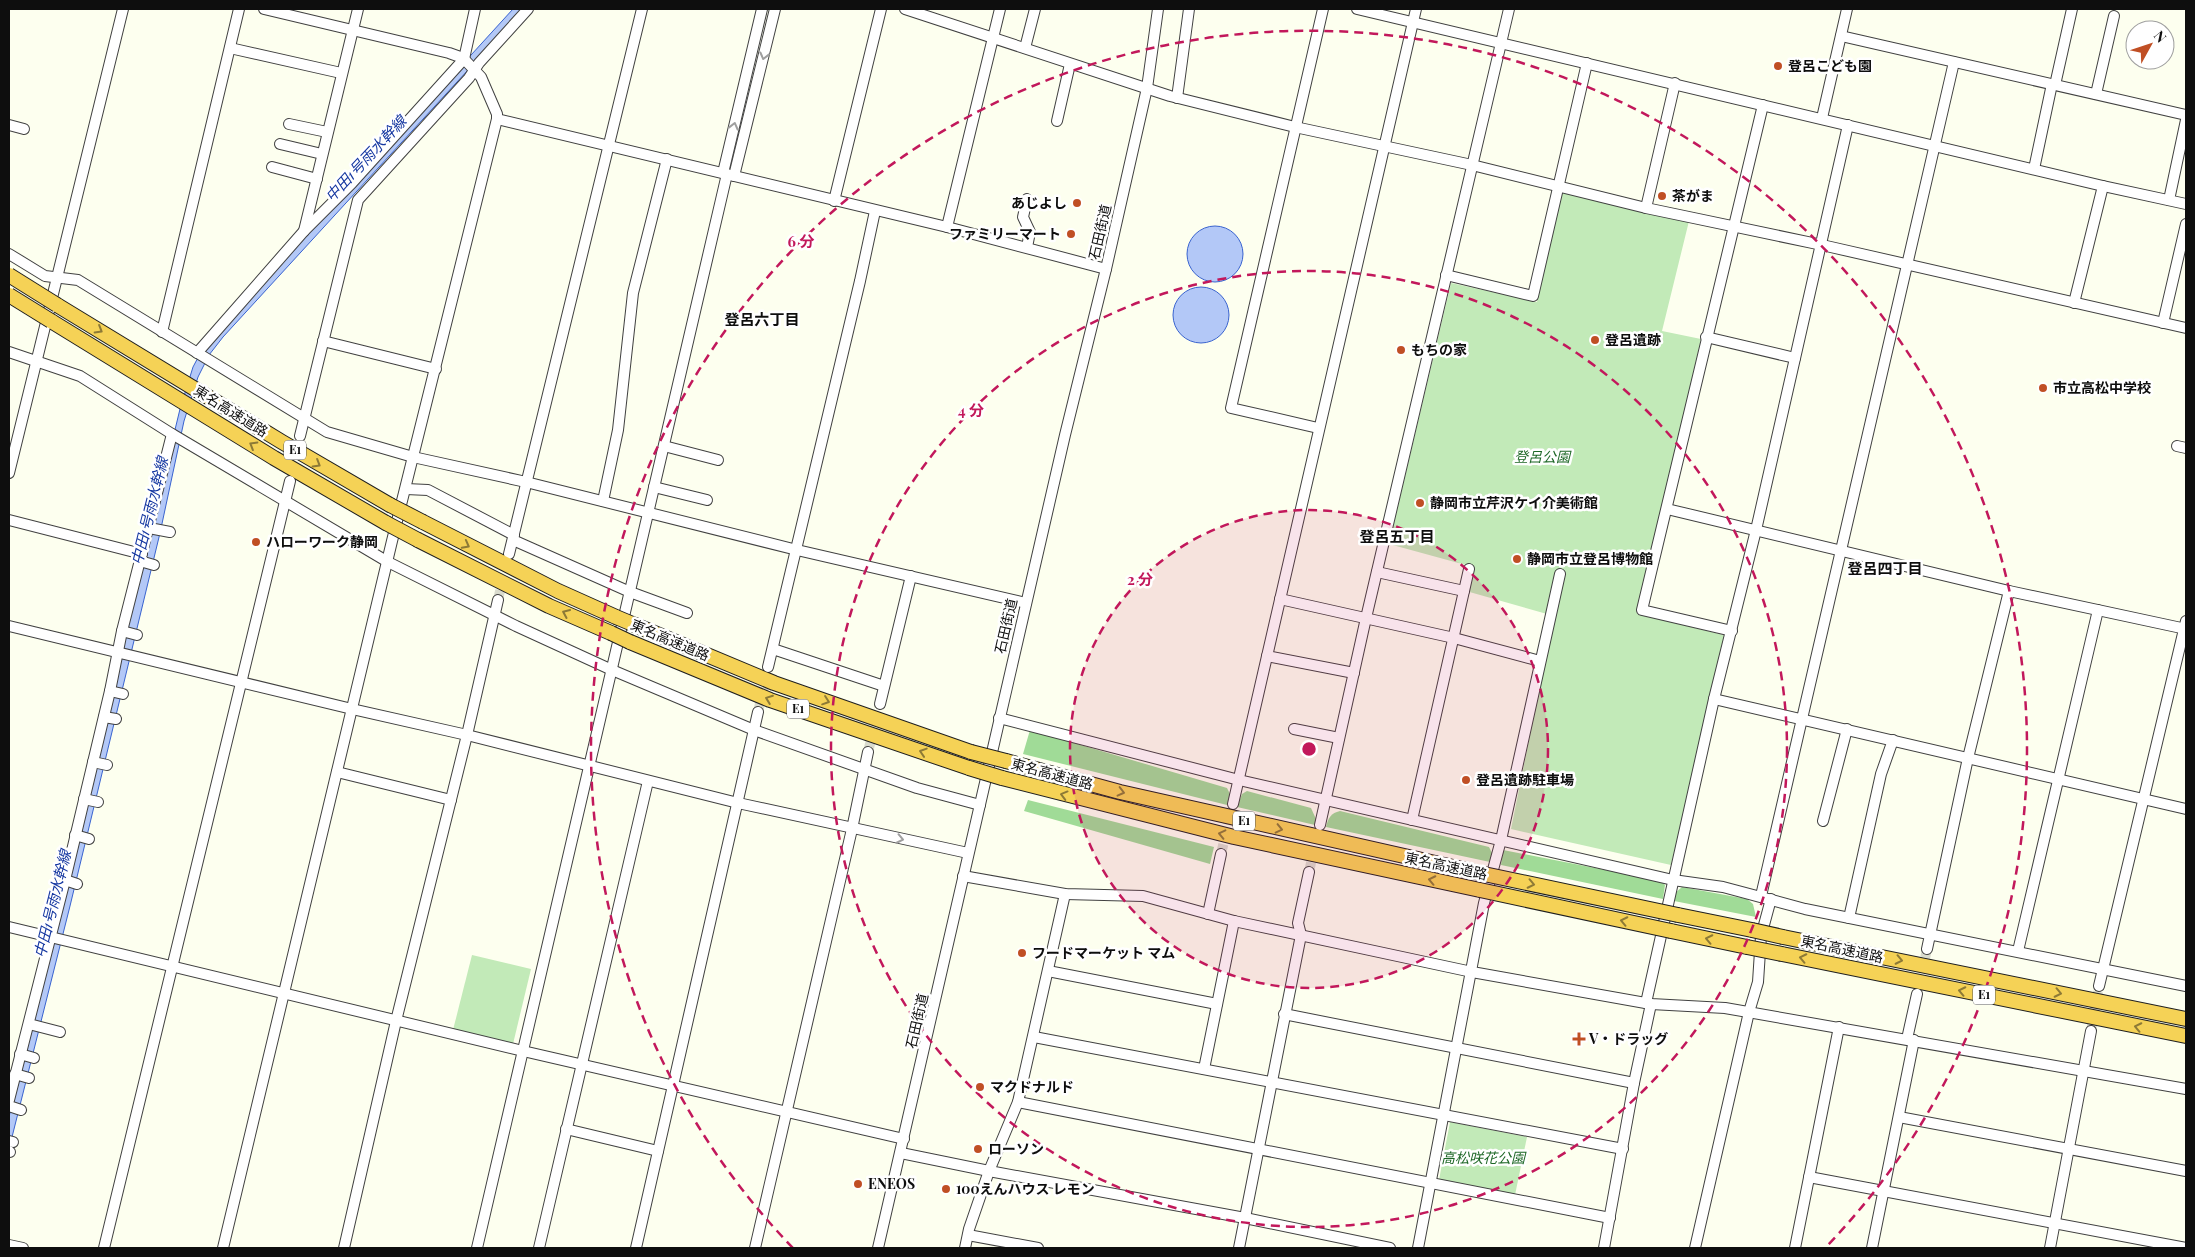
<svg xmlns="http://www.w3.org/2000/svg" width="2195" height="1257" viewBox="0 0 2195 1257" font-family="'Playfair Display','Noto Sans JP',serif">
<style>
.green{fill:#c2eab8}
.forest{fill:#a0db97}
.water{fill:#b3c8f7;stroke:#3963cf}
.lines{fill:none;stroke-linecap:round;stroke-linejoin:round}
.minor-tunnel{stroke:#d9dbcd;stroke-width:10;stroke-dasharray:10 5;stroke-linecap:butt}
.minor-casing{stroke:#414141;stroke-width:12}
.highway-casing{stroke:#1f1f1f;stroke-width:16}
.minor{stroke:#fff;stroke-width:10}
.highway{stroke:#f5d256;stroke-width:14}
.highway-bridge-casing{stroke:#1f1f1f;stroke-width:16;stroke-linecap:butt}
.highway-bridge{stroke:#f5d256;stroke-width:14}
.oneway{stroke:#9f9f9f}
.oneway2{stroke:#8d7a36}
.ring{fill:none;stroke:#c2185b;stroke-width:2.5;stroke-dasharray:9 6}
.poi-dot{fill:#c04f24;stroke:#fff;stroke-width:2}
.labels{text-anchor:middle;stroke-width:5;stroke-linejoin:round;paint-order:stroke}
.shield{fill:#fff;stroke:#565656;stroke-width:1}
.shield-label{font-size:12px;font-weight:bold;fill:#0e0e0e}
.poi-label{font-size:14px;font-weight:bold;fill:#0e0e0e;stroke:#fff;text-anchor:start}
.street-label{font-size:14px;fill:#0e0e0e;stroke:#fff}
.park-label{font-size:14px;font-style:italic;fill:#1d6726;stroke:#fff}
.water-label{font-size:15px;font-style:italic;fill:#1638a1;stroke:#fff}
.neighbourhood-label{font-size:15px;font-weight:bold;fill:#0e0e0e;stroke:#fff}
.centre{fill:#c2185b;stroke:#fff;stroke-width:2.5}
.ring-label{font-size:15px;text-anchor:middle;font-weight:bold;fill:#c2185b;stroke:#fff;stroke-width:5;stroke-linejoin:round;paint-order:stroke}
</style>
<rect width="100%" height="100%" fill="#fdffef"/>
<g class="green">
<polygon points="1562,192 1689,221 1662,331 1701,339 1637,614 1724,635 1671,865 1511,829 1554,616 1466,591 1473,567 1389,544 1451,283 1537,302"/>
<polygon points="472,955 531,969 513,1044 453,1030"/>
<polygon points="1450,1122 1527,1137 1515,1195 1439,1180"/>
</g>
<g class="forest">
<polygon points="1030,730 1227,788 1230,794 1227,805 1023,754"/>
<polygon points="1247,791 1311,808 1316,819 1315,825 1237,807 1242,794"/>
<polygon points="1028,800 1214,847 1210,864 1024,811"/>
<path d="M1340,811L1489,847L1492,853L1490,862L1326,827C1328,818 1331,813 1340,811Z"/>
<polygon points="1503,850 1661,881 1665,885 1663,899 1501,865"/>
<polygon points="1682,887 1747,899 1753,904 1756,917 1674,901 1674,894"/>
</g>
<g class="water">
<polygon points="513,9 524,9 223,337 209,355 198,377 184,421 160,533 70,906 9,1149 9,1117 180,409 193,367 202,350"/>
<circle cx="1215" cy="254" r="28"/>
<circle cx="1201" cy="315" r="28"/>
</g>
<g class="lines">
<g class="minor-tunnel">
<polyline points="498,600 507,560"/>
<polyline points="758,712 767,673"/>
<polyline points="868,752 880,704"/>
<polyline points="1221,854 1231,812"/>
<polyline points="1309,872 1318,831"/>
<polyline points="1919,987 1927,949"/>
<polyline points="2091,1031 2099,986"/>
</g>
<defs>
<g id="minor">
<polyline points="264,9 449,53 463,58"/>
<polyline points="905,9 1170,96 1295,127 1472,165 1646,208 1822,245 2186,328"/>
<polyline points="1357,9 2103,186 2186,204"/>
<polyline points="1841,36 2186,115"/>
<polyline points="230,48 341,73"/>
<polyline points="1025,48 1035,9"/>
<polyline points="2055,85 2072,9"/>
<polyline points="2096,94 2114,16"/>
<polyline points="1177,98 1189,9"/>
<polyline points="1822,118 1847,9"/>
<polyline points="497,119 947,227 1106,269"/>
<polyline points="1057,121 1070,64"/>
<polyline points="289,124 327,132"/>
<polyline points="9,125 24,129"/>
<polyline points="280,144 322,154"/>
<polyline points="272,167 317,179"/>
<polyline points="2034,169 2052,84"/>
<polyline points="723,173 762,9"/>
<polyline points="734,176 775,9"/>
<polyline points="2169,200 2186,120"/>
<polyline points="834,201 881,9"/>
<polyline points="1646,208 1675,83"/>
<polyline points="947,227 1000,9"/>
<polyline points="304,231 358,9"/>
<polyline points="1027,247 1030,232 1023,217 1027,199"/>
<polyline points="9,254 45,276 78,280 327,432 413,457 526,482 797,550 1026,603"/>
<polyline points="1446,275 1533,296 1587,63"/>
<polyline points="2074,303 2103,186"/>
<polyline points="2163,323 2186,224"/>
<polyline points="162,332 239,9"/>
<polyline points="1706,337 1795,358"/>
<polyline points="323,341 436,369"/>
<polyline points="9,352 80,376 172,434 388,562 516,626 612,670 754,730 917,788 980,805"/>
<polyline points="197,353 304,231 352,183 464,59 475,9"/>
<polyline points="1318,428 1231,408 1323,9"/>
<polyline points="300,436 358,200 469,78 479,63 528,9"/>
<polyline points="664,446 718,460"/>
<polyline points="2177,446 2186,448"/>
<polyline points="9,473 123,9"/>
<polyline points="654,487 707,500"/>
<polyline points="406,489 428,490 514,535"/>
<polyline points="603,501 618,430 633,293 667,159"/>
<polyline points="1667,509 2009,591 2186,629"/>
<polyline points="9,520 142,554"/>
<polyline points="149,528 170,532"/>
<polyline points="513,540 630,592 687,613"/>
<polyline points="509,554 642,9"/>
<polyline points="140,561 154,565"/>
<polyline points="1377,572 1464,591"/>
<polyline points="1280,599 1454,638 1540,661"/>
<polyline points="9,626 352,709 467,735 738,803 968,853"/>
<polyline points="122,631 137,635"/>
<polyline points="1732,631 1642,610 1763,105"/>
<polyline points="773,649 884,686"/>
<polyline points="1267,656 1354,673"/>
<polyline points="768,667 860,281 875,211"/>
<polyline points="110,691 123,694"/>
<polyline points="1714,699 2186,809"/>
<polyline points="880,704 911,576"/>
<polyline points="104,717 116,719"/>
<polyline points="999,718 1239,780 1673,880 1723,887 1805,909 2186,986"/>
<polyline points="1294,729 1339,738"/>
<polyline points="93,762 107,765"/>
<polyline points="337,772 451,800"/>
<polyline points="84,799 98,802"/>
<polyline points="1233,804 1416,9"/>
<polyline points="1412,820 1469,569"/>
<polyline points="1823,821 1847,729"/>
<polyline points="1320,825 1366,618 1509,9"/>
<polyline points="75,835 89,839"/>
<polyline points="963,876 1065,894 1143,896 1234,921 1472,972 1651,1004 1725,1008 2186,1089"/>
<polyline points="65,880 77,884"/>
<polyline points="1761,896 1954,62"/>
<polyline points="1208,914 1221,854"/>
<polyline points="1849,918 1881,774 1893,740"/>
<polyline points="9,927 523,1051 904,1139"/>
<polyline points="1927,949 1968,758 2009,591"/>
<polyline points="2018,951 2098,610"/>
<polyline points="1048,971 1217,1004"/>
<polyline points="2099,986 2186,621"/>
<polyline points="1646,1003 1714,699 1756,530 1848,125"/>
<polyline points="1284,1014 1634,1083"/>
<polyline points="29,1024 60,1032"/>
<polyline points="1034,1037 1623,1149"/>
<polyline points="1907,1039 1917,994"/>
<polyline points="20,1054 34,1058"/>
<polyline points="1204,1069 1234,921"/>
<polyline points="15,1074 29,1078"/>
<polyline points="9,1100 65,880 110,691 122,631 172,434"/>
<polyline points="1018,1102 1610,1218"/>
<polyline points="9,1106 21,1110"/>
<polyline points="1899,1117 2186,1171"/>
<polyline points="566,1129 658,1151"/>
<polyline points="9,1141 13,1142"/>
<polyline points="9,1151 10,1152"/>
<polyline points="901,1153 989,1171 1245,1218 1390,1248"/>
<polyline points="1809,1177 2186,1248"/>
<polyline points="968,1235 1038,1248"/>
<polyline points="9,1245 23,1248"/>
<polyline points="104,1248 290,481"/>
<polyline points="223,1248 392,541 497,119 497,114 481,77 464,59"/>
<polyline points="344,1248 396,1021 467,735 498,600"/>
<polyline points="477,1248 727,174"/>
<polyline points="539,1248 648,781"/>
<polyline points="636,1248 758,712"/>
<polyline points="755,1248 852,829 868,752"/>
<polyline points="878,1248 1065,435 1106,269 1147,88 1158,9"/>
<polyline points="965,1248 969,1229 989,1171 1018,1102 1065,894"/>
<polyline points="1239,1248 1301,935 1298,923 1309,872"/>
<polyline points="1418,1248 1484,903 1501,840 1560,574"/>
<polyline points="1604,1248 1634,1083 1651,1004"/>
<polyline points="1695,1248 1749,1012 1758,982 1761,936 1771,899"/>
<polyline points="1795,1248 1839,1027"/>
<polyline points="1872,1248 1914,1040"/>
<polyline points="2050,1248 2091,1031"/>
</g>
<g id="highway">
<polyline points="57,305 282,442 390,505"/>
<polyline points="51,321 274,458 386,523"/>
<polyline points="423,522 558,591 616,617"/>
<polyline points="418,540 549,606 611,633"/>
<polyline points="635,625 774,683 971,752"/>
<polyline points="630,642 770,700 969,768"/>
<polyline points="1006,761 1120,792 1484,874"/>
<polyline points="1002,778 1234,837 1480,890"/>
<polyline points="1678,915 1752,930"/>
<polyline points="1671,931 1747,947"/>
<polyline points="1783,937 2186,1019"/>
<polyline points="1782,954 2186,1036"/>
</g>
</defs>
<use href="#minor" class="minor-casing"/>
<use href="#highway" class="highway-casing"/>
<use href="#minor" class="minor"/>
<use href="#highway" class="highway"/>
<defs>
<g id="highway-bridge">
<polyline points="9,275 57,305"/>
<polyline points="9,295 51,321"/>
<polyline points="390,505 423,522"/>
<polyline points="386,523 418,540"/>
<polyline points="616,617 635,625"/>
<polyline points="611,633 630,642"/>
<polyline points="971,752 1006,761"/>
<polyline points="969,768 1002,778"/>
<polyline points="1484,874 1678,915"/>
<polyline points="1480,890 1671,931"/>
<polyline points="1752,930 1783,937"/>
<polyline points="1747,947 1782,954"/>
</g>
</defs>
<use href="#highway-bridge" class="highway-bridge-casing"/>
<use href="#highway-bridge" class="highway-bridge"/>
</g>
<defs><path id="oneway-chevron" d="M-2-3.5L2.5 0L-2 3.5" fill="none" stroke-width="1.6" stroke-linecap="round" stroke-linejoin="round" transform="scale(1.25)"/></defs>
<g class="oneway">
<use href="#oneway-chevron" transform="translate(764 56) rotate(104)"/>
<use href="#oneway-chevron" transform="translate(734 126) rotate(-76)"/>
<use href="#oneway-chevron" transform="translate(900 839) rotate(12)"/>
</g>
<g class="oneway2">
<use href="#oneway-chevron" transform="translate(99 330) rotate(31)"/>
<use href="#oneway-chevron" transform="translate(253 445) rotate(-149)"/>
<use href="#oneway-chevron" transform="translate(317 464) rotate(31)"/>
<use href="#oneway-chevron" transform="translate(466 545) rotate(28)"/>
<use href="#oneway-chevron" transform="translate(566 613) rotate(-156)"/>
<use href="#oneway-chevron" transform="translate(769 699) rotate(-159)"/>
<use href="#oneway-chevron" transform="translate(826 701) rotate(19)"/>
<use href="#oneway-chevron" transform="translate(923 752) rotate(-162)"/>
<use href="#oneway-chevron" transform="translate(1121 792) rotate(14)"/>
<use href="#oneway-chevron" transform="translate(1064 795) rotate(-165)"/>
<use href="#oneway-chevron" transform="translate(1279 829) rotate(13)"/>
<use href="#oneway-chevron" transform="translate(1222 834) rotate(-167)"/>
<use href="#oneway-chevron" transform="translate(1432 880) rotate(-168)"/>
<use href="#oneway-chevron" transform="translate(1531 884) rotate(12)"/>
<use href="#oneway-chevron" transform="translate(1624 921) rotate(-168)"/>
<use href="#oneway-chevron" transform="translate(1709 939) rotate(-168)"/>
<use href="#oneway-chevron" transform="translate(1803 958) rotate(-168)"/>
<use href="#oneway-chevron" transform="translate(1899 960) rotate(12)"/>
<use href="#oneway-chevron" transform="translate(1962 991) rotate(-168)"/>
<use href="#oneway-chevron" transform="translate(2058 993) rotate(12)"/>
<use href="#oneway-chevron" transform="translate(2138 1027) rotate(-168)"/>
</g>
<circle cx="1309" cy="749" r="239" fill="#c2185b" fill-opacity=".12"/>
<g class="ring">
<circle cx="1309" cy="749" r="239"/>
<circle cx="1309" cy="749" r="478"/>
<path d="M793 1248A718 718 0 1 1 1825 1248"/>
</g>
<g class="poi-dot">
<circle cx="1778" cy="66" r="5"/>
<circle cx="1662" cy="196" r="5"/>
<circle cx="1077" cy="203" r="5"/>
<circle cx="1071" cy="234" r="5"/>
<circle cx="1595" cy="340" r="5"/>
<circle cx="1401" cy="350" r="5"/>
<circle cx="2043" cy="388" r="5"/>
<circle cx="1420" cy="503" r="5"/>
<circle cx="256" cy="542" r="5"/>
<circle cx="1517" cy="559" r="5"/>
<circle cx="1466" cy="780" r="5"/>
<circle cx="1022" cy="953" r="5"/>
<path d="M1576.5 1031.5h5v5h5v5h-5v5h-5v-5h-5v-5h5z"/>
<circle cx="980" cy="1087" r="5"/>
<circle cx="978" cy="1149" r="5"/>
<circle cx="858" cy="1184" r="5"/>
<circle cx="946" cy="1189" r="5"/>
</g>
<g class="labels">
<g class="shield">
<rect x="284" y="440.5" width="22" height="19" rx="4"/>
<rect x="787" y="699.5" width="22" height="19" rx="4"/>
<rect x="1233" y="811.5" width="22" height="19" rx="4"/>
<rect x="1973" y="985.5" width="22" height="19" rx="4"/>
</g>
<g class="shield-label">
<text x="295" y="454">E1</text>
<text x="798" y="713">E1</text>
<text x="1244" y="825">E1</text>
<text x="1984" y="999">E1</text>
</g>
<g class="poi-label">
<text x="1788" y="71">登呂こども園</text>
<text x="1672" y="201">茶がま</text>
<text x="1067" y="208" text-anchor="end">あじよし</text>
<text x="1061" y="239" text-anchor="end">ファミリーマート</text>
<text x="1605" y="345">登呂遺跡</text>
<text x="1411" y="355">もちの家</text>
<text x="2053" y="393">市立高松中学校</text>
<text x="1430" y="508">静岡市立芹沢ケイ介美術館</text>
<text x="266" y="547">ハローワーク静岡</text>
<text x="1527" y="564">静岡市立登呂博物館</text>
<text x="1476" y="785">登呂遺跡駐車場</text>
<text x="1032" y="958">フードマーケット マム</text>
<text x="1589" y="1044">V・ドラッグ</text>
<text x="990" y="1092">マクドナルド</text>
<text x="988" y="1154">ローソン</text>
<text x="868" y="1189">ENEOS</text>
<text x="956" y="1194">100えんハウス レモン</text>
</g>
<g class="street-label">
<text transform="translate(1100 232) rotate(-77)" y="5">石田街道</text>
<text transform="translate(231 411) rotate(32)" y="5">東名高速道路</text>
<text transform="translate(1006 626) rotate(-77)" y="5">石田街道</text>
<text transform="translate(670 640) rotate(23)" y="5">東名高速道路</text>
<text transform="translate(1052 774) rotate(15)" y="5">東名高速道路</text>
<text transform="translate(1446 866) rotate(12)" y="5">東名高速道路</text>
<text transform="translate(1842 949) rotate(12)" y="5">東名高速道路</text>
<text transform="translate(917 1021) rotate(-77)" y="5">石田街道</text>
</g>
<g class="park-label">
<text x="1542" y="462">登呂公園</text>
<text x="1483" y="1163">高松咲花公園</text>
</g>
<g class="water-label">
<text transform="translate(366 159) rotate(-47)" y="5">中田1号雨水幹線</text>
<text transform="translate(150 511) rotate(-76)" y="5">中田1号雨水幹線</text>
<text transform="translate(53 904) rotate(-76)" y="5">中田1号雨水幹線</text>
</g>
<g class="neighbourhood-label">
<text x="762" y="325">登呂六丁目</text>
<text x="1397" y="542">登呂五丁目</text>
<text x="1885" y="574">登呂四丁目</text>
</g>
</g>
<circle cx="1309" cy="749" r="8" class="centre"/>
<g class="ring-label">
<text x="801" y="247">6 分</text>
<text x="971" y="416">4 分</text>
<text x="1140" y="585">2 分</text>
</g>
<rect width="2195" height="1257" fill="none" stroke="#0e0e0e" stroke-width="20"/>
<g transform="translate(2150 45) rotate(50)"><circle r="24" fill="#ffffff" stroke="#9f9f9f"/>
<path d="M0-4L9 19L0 12L-9 19Z" fill="#c04f24"/>
<text y="-8" font-size="14" font-weight="bold" text-anchor="middle" fill="#0e0e0e">N</text>
</g>
</svg>
